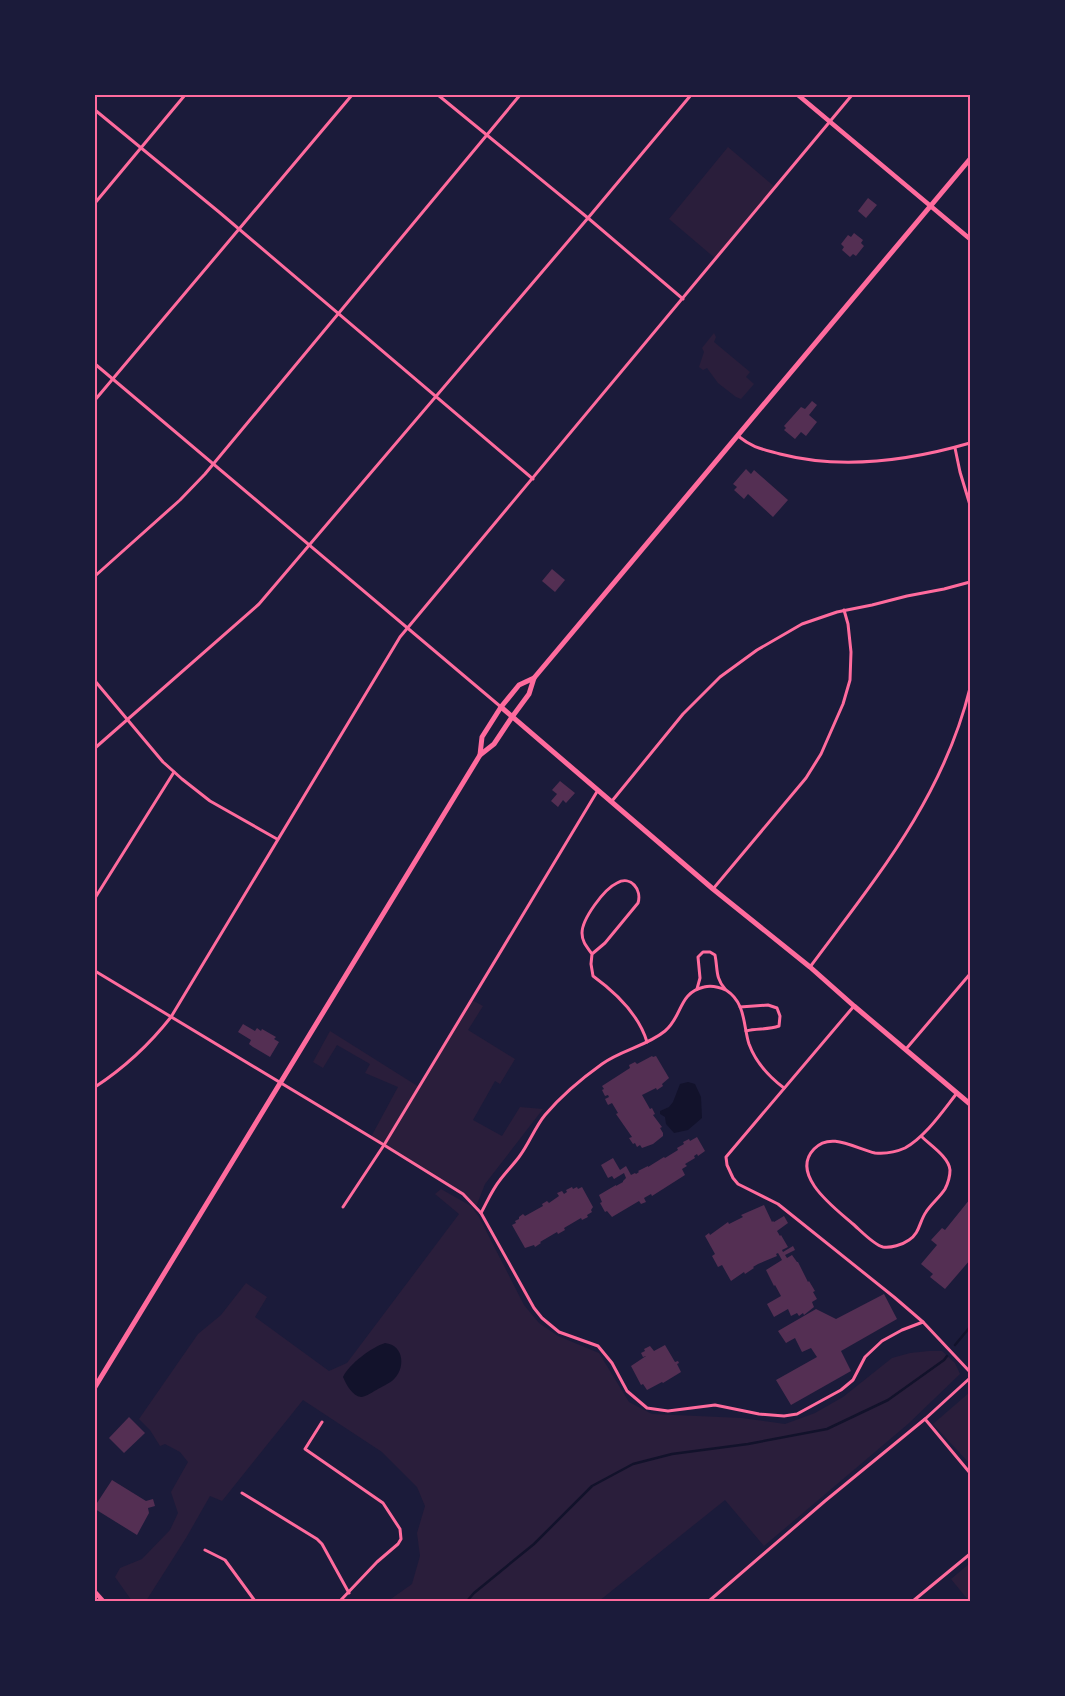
<svg xmlns="http://www.w3.org/2000/svg" width="1065" height="1696" viewBox="0 0 1065 1696" font-family="Poppins,sans-serif">
<style>
.green{fill:#2a1e3b}
.water{fill:#12122b}
.lines{fill:none;stroke-linecap:round;stroke-linejoin:round}
.stream{stroke:#12122b;stroke-width:2.5}
.building{fill:#542f53}
.minor{stroke:#ff6b9d;stroke-width:3}
.secondary{stroke:#ff6b9d;stroke-width:4.5}
.primary{stroke:#ff6b9d;stroke-width:5}
.neatline{fill:none;stroke:#ff6b9d;stroke-width:2}
</style>
<rect width="100%" height="100%" fill="#1b1b3a"/>
<g class="green">
<polygon points="728,147 776,188 716,259 669,219"/>
<polygon points="714,333 716,337 714,342 750,372 746,377 754,384 741,399 736,397 718,383 707,368 703,370 699,367 704,352 702,348"/>
<polygon points="472,1000 483,1006 468,1030 515,1059 500,1084 495,1081 473,1120 502,1136 520,1107 543,1109 485,1184 476,1207 463,1194 371,1137 398,1087 365,1073 370,1064 337,1045 323,1068 313,1062 330,1031 419,1087"/>
<polygon points="441,1189 471,1206 479,1217 524,1305 539,1323 558,1336 599,1353 629,1402 652,1414 742,1418 785,1424 815,1413 843,1397 892,1358 910,1353 929,1351 942,1351 955,1363 960,1374 908,1424 764,1546 725,1500 599,1601 388,1601 412,1584 420,1556 417,1533 425,1506 417,1487 382,1452 303,1400 222,1501 210,1496 186,1538 146,1601 132,1601 115,1577 120,1568 142,1559 170,1530 178,1513 171,1492 188,1462 180,1452 165,1444 160,1446 150,1430 139,1419 198,1334 221,1315 246,1283 267,1297 255,1317 329,1371 347,1363 459,1214 435,1194"/>
<polygon points="970,1392 970,1464 933,1424"/>
<polygon points="970,1563 970,1601 969,1601 951,1579"/>
</g>
<g class="water">
<polygon points="688,1082 695,1084 701,1097 702,1118 688,1130 674,1133 666,1124 665,1117 660,1114 660,1111 669,1107 673,1102 680,1084"/>
<path d="M385,1343C405,1345 406,1370 392,1381C388,1384 383,1386 378,1389C374,1391 366,1397 361,1397C352,1396 346,1384 343,1377C349,1364 372,1347 385,1343Z"/>
</g>
<g class="lines">
<g class="stream">
<polyline points="955,1345 970,1327"/>
<polyline points="467,1601 474,1593 534,1544 592,1486 633,1464 672,1454 748,1444 827,1429 888,1400 944,1360 947,1356"/>
</g>
</g>
<g class="building">
<polygon points="868,198 877,205 866,218 858,211"/>
<polygon points="854,233 863,240 861,243 864,246 856,256 853,254 850,257 842,250 844,247 841,244 848,235 851,237"/>
<polygon points="812,401 817,405 809,415 817,422 806,436 801,432 795,439 784,430 786,428 784,426 801,407 805,409"/>
<polygon points="746,469 751,474 754,470 788,500 773,517 748,494 744,499 734,490 737,487 733,484"/>
<polygon points="552,569 565,580 555,592 542,581"/>
<polygon points="560,781 575,793 566,803 563,800 558,807 551,801 557,794 552,790"/>
<polygon points="243,1024 255,1031 257,1028 261,1031 262,1029 276,1037 274,1039 279,1042 270,1057 253,1047 249,1044 251,1040 238,1032"/>
<polygon points="652,1056 653,1057 656,1056 669,1078 662,1084 663,1086 657,1090 656,1088 642,1095 650,1109 652,1108 655,1114 653,1115 662,1127 660,1128 663,1133 663,1136 653,1144 642,1148 640,1145 637,1147 635,1143 633,1144 629,1138 632,1137 616,1114 618,1113 612,1103 608,1105 605,1099 609,1097 608,1095 605,1096 602,1090 604,1089 602,1086 630,1068 629,1065 635,1062 637,1064"/>
<polygon points="697,1137 705,1151 698,1156 697,1154 694,1156 695,1158 685,1164 687,1166 682,1169 685,1175 652,1196 651,1194 644,1198 646,1202 641,1204 639,1201 612,1217 607,1211 605,1212 600,1203 602,1202 599,1195 616,1185 616,1186 623,1182 623,1181 626,1178 624,1173 614,1179 612,1176 608,1178 601,1165 613,1158 620,1170 626,1166 631,1175 635,1173 636,1174 639,1172 638,1171 648,1166 648,1167 664,1157 665,1158 678,1150 677,1148 684,1144 683,1142 689,1139 690,1141"/>
<polygon points="572,1187 573,1189 577,1187 578,1189 582,1187 593,1207 591,1210 592,1212 587,1215 588,1217 582,1220 581,1218 564,1228 565,1230 558,1234 557,1232 540,1242 541,1243 535,1247 534,1245 525,1248 512,1225 516,1223 515,1221 519,1219 519,1217 523,1214 525,1216 543,1206 542,1204 547,1201 549,1203 559,1196 557,1193 562,1191 564,1194 567,1192 566,1190"/>
<polygon points="970,1199 970,1260 945,1289 930,1277 933,1274 921,1264 937,1245 931,1240 942,1228 945,1230"/>
<polygon points="764,1205 772,1222 773,1221 774,1222 784,1216 788,1223 777,1231 780,1236 781,1235 788,1247 782,1250 783,1252 793,1246 795,1250 785,1255 787,1258 792,1255 797,1262 798,1262 808,1282 809,1281 815,1291 813,1292 817,1299 812,1302 814,1307 804,1315 803,1313 799,1316 797,1313 791,1316 788,1309 774,1317 767,1304 781,1296 775,1285 774,1286 766,1270 782,1260 778,1253 776,1254 777,1256 758,1264 753,1267 754,1268 745,1274 744,1272 731,1281 722,1265 718,1267 712,1256 715,1254 705,1236 709,1233 710,1235 728,1222 729,1224 743,1217 741,1215"/>
<polygon points="884,1294 897,1319 841,1351 851,1371 791,1405 776,1380 817,1357 811,1348 802,1352 795,1338 786,1343 778,1331 816,1309 836,1319"/>
<polygon points="665,1345 675,1362 678,1361 679,1363 677,1364 681,1372 663,1383 662,1382 647,1390 643,1384 641,1385 631,1366 646,1356 643,1357 641,1353 645,1351 644,1349 650,1346 654,1351"/>
<polygon points="129,1417 145,1433 124,1453 109,1438"/>
<polygon points="112,1480 146,1501 153,1499 155,1506 148,1508 149,1513 137,1535 95,1509 95,1506"/>
</g>
<g class="lines">
<g class="minor">
<polyline points="438,95 588,218 683,299"/>
<polyline points="95,110 219,212 533,479"/>
<polyline points="95,203 185,95"/>
<polyline points="95,364 501,707"/>
<polyline points="95,400 352,95"/>
<path d="M738,436C753,448 762,449 780,454C842,470 908,461 970,443"/>
<polyline points="955,448 960,472 970,505"/>
<polyline points="95,576 180,500 205,474 520,95"/>
<polyline points="95,681 163,762 182,779 210,801 277,839"/>
<polyline points="95,748 259,604 588,218 691,95"/>
<polyline points="612,801 683,714 720,677 757,650 802,624 837,612 872,605 907,596 944,589 970,582"/>
<polyline points="713,889 806,778 821,754 843,704 850,680 851,652 848,624 844,610"/>
<polyline points="95,898 174,772"/>
<path d="M592,954L605,943L638,903C642,890 631,875 617,883C604,889 582,919 582,933C582,942 587,947 592,954L591,964L593,976C615,992 639,1015 647,1042"/>
<path d="M810,967C876,878 943,798 970,688"/>
<polyline points="95,971 384,1145 463,1194 481,1213 534,1308 542,1318 559,1332 598,1346 612,1363 627,1391 647,1408 668,1411 715,1405 759,1414 784,1416 797,1414 841,1390 853,1380 865,1357 882,1341 902,1330 923,1322 970,1372"/>
<path d="M697,989L700,978L698,957L703,952H710L715,955C718,970 715,977 725,989"/>
<polyline points="854,1006 726,1157 727,1165 733,1178 738,1184 778,1204 894,1297 923,1322"/>
<path d="M740,1007L768,1005L777,1008L780,1016L779,1026C768,1030 757,1028 746,1031"/>
<polyline points="906,1049 970,974"/>
<path d="M95,1087C124,1068 149,1045 171,1017L400,637L852,95"/>
<path d="M921,1136C930,1145 949,1157 950,1170C950,1176 948,1183 945,1189C940,1197 931,1204 926,1212C919,1222 920,1233 909,1240C902,1245 891,1248 883,1247C874,1245 860,1230 853,1224C836,1209 789,1175 814,1149C831,1131 856,1149 875,1153C885,1154 896,1152 905,1148C926,1136 942,1112 957,1093"/>
<polyline points="343,1207 384,1145 598,790"/>
<path d="M481,1213C487,1202 492,1190 500,1180C506,1172 513,1165 519,1157C529,1144 535,1127 545,1115C561,1096 581,1079 602,1064C621,1050 647,1046 665,1031C683,1016 678,993 704,987C711,985 719,987 726,990C746,1003 743,1025 749,1044C756,1063 768,1076 784,1088"/>
<polyline points="925,1419 970,1473"/>
<polyline points="322,1422 305,1449 383,1503 400,1529 401,1539 398,1544 377,1562 340,1601"/>
<polyline points="242,1493 317,1539 322,1544 349,1593"/>
<polyline points="205,1550 225,1560 255,1601"/>
<polyline points="709,1601 825,1501 925,1419 970,1378"/>
<polyline points="913,1601 970,1554"/>
</g>
<g class="secondary">
<polyline points="798,95 970,239"/>
<polyline points="95,1592 103,1601"/>
</g>
<g class="primary">
<polyline points="501,707 713,889 810,967 854,1006 970,1104"/>
<polyline points="480,755 482,737 501,707 519,685 534,678"/>
<polyline points="95,1387 480,755 494,744 512,717 529,694 534,678 970,159"/>
</g>
</g>
<rect width="1065" height="1696" fill="none" stroke="#1b1b3a" stroke-width="192"/>
<rect x="96" y="96" width="873" height="1504" class="neatline"/>
</svg>
